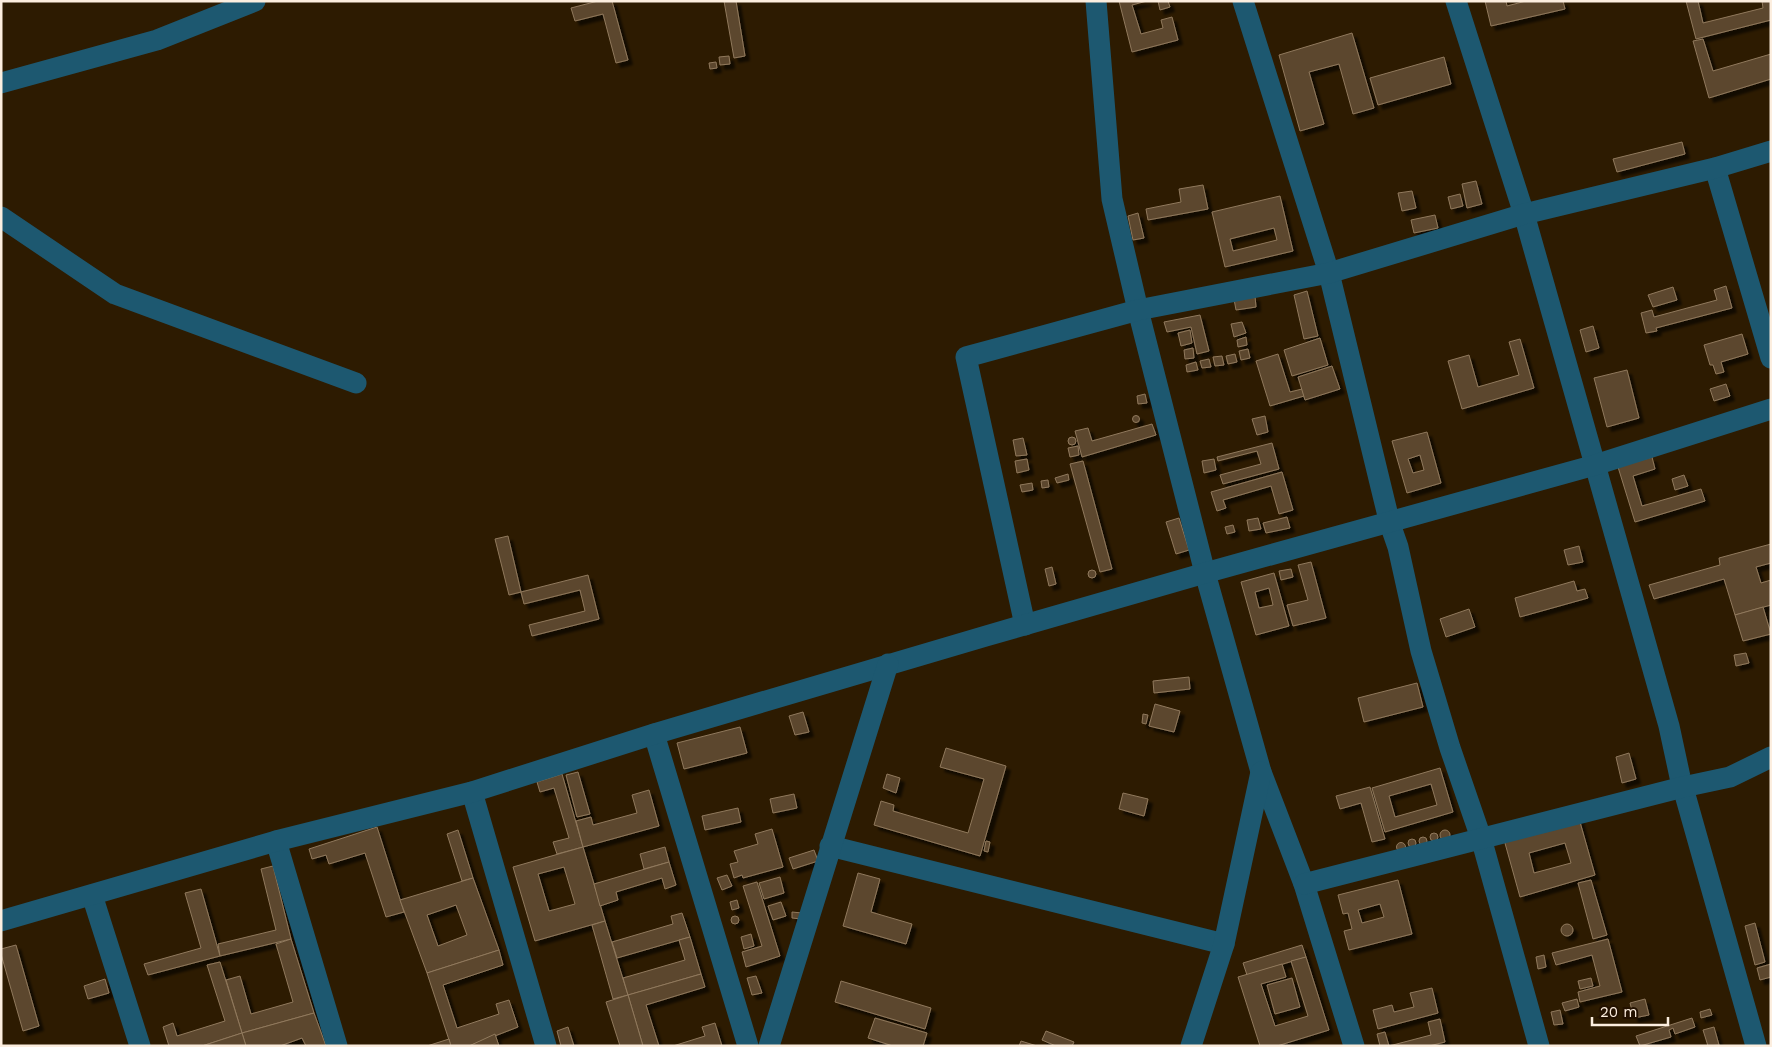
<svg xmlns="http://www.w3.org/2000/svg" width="1772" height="1047" viewBox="0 0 1772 1047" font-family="'Work Sans',sans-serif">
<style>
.building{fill:#5c472d;stroke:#90795d;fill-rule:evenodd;filter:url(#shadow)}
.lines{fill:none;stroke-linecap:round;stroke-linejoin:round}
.minor{stroke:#1d5870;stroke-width:21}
</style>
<defs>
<filter id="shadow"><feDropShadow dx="4.5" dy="4.5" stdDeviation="1" flood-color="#0009"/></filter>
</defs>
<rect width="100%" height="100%" fill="#2d1b01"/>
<g class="building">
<polygon points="598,1 612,1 628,60 616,63 603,14 575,21 571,8"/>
<polygon points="724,1 736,1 745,56 734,58"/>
<polygon points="1119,1 1147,1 1132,5 1141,34 1163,28 1161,20 1172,17 1178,40 1132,52"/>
<polygon points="1158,1 1168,1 1170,7 1160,10"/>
<polygon points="1485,1 1506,1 1507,6 1526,1 1563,1 1565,9 1491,26"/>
<polygon points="1686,1 1698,1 1703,23 1763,8 1762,1 1771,1 1771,20 1696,39"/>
<polygon points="1352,33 1374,108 1353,114 1339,64 1309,72 1324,124 1300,131 1279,55"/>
<polygon points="1703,39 1713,71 1771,54 1771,79 1709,98 1693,41"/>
<polygon points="729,56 730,64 720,65 719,57"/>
<polygon points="1444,57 1451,84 1378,105 1370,78"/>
<polygon points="716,62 717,68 710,69 709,63"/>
<polygon points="1682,142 1685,154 1617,172 1613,159"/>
<polygon points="1476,181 1482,204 1467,208 1462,184"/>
<polygon points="1203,185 1208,209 1148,220 1146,209 1181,202 1179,189"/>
<polygon points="1412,191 1416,208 1402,211 1398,193"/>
<polygon points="1460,194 1463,206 1451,209 1448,197"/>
<path d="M1280,196L1293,251L1225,267L1212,212ZM1274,228L1277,240L1233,251L1230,239Z"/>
<polygon points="1138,213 1144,238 1133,240 1128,216"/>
<polygon points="1435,215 1438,228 1414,233 1411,220"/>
<polygon points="1726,286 1732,308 1656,328 1657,331 1646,333 1641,313 1652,310 1654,317 1717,300 1714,290"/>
<polygon points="1673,287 1677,300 1653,307 1648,295"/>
<polygon points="1307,291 1318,336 1304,339 1294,295"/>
<polygon points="1255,296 1256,307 1236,310 1234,299"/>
<polygon points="1200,315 1209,351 1197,354 1191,327 1167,332 1164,322"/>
<polygon points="1242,322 1246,333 1234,337 1231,324"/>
<polygon points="1593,326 1599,348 1586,352 1580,330"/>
<polygon points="1190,330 1192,343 1181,346 1178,333"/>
<polygon points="1742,334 1748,354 1721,362 1724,372 1716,374 1713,365 1710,365 1704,345"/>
<polygon points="1246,337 1247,345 1238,347 1237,340"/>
<polygon points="1320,338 1328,365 1292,376 1284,350"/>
<polygon points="1520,339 1534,388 1462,409 1448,361 1469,355 1478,387 1519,375 1509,342"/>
<polygon points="1193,348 1194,358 1185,359 1184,350"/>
<polygon points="1248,349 1250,358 1241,360 1239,351"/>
<polygon points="1235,354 1237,362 1228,364 1226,356"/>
<polygon points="1278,354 1290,392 1302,389 1304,396 1270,406 1256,361"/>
<polygon points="1222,356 1224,365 1215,366 1213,357"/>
<polygon points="1209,359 1211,367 1202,368 1200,361"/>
<polygon points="1196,362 1198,370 1187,372 1186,365"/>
<polygon points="1332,366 1340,389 1305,400 1298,377"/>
<polygon points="1627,370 1639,418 1607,427 1594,378"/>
<polygon points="1726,384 1730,396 1714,401 1710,389"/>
<polygon points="1145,394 1147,403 1138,404 1137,396"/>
<circle cx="1136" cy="419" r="3.5"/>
<polygon points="1265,416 1268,432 1257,435 1252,419"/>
<polygon points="1152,424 1156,435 1082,457 1075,431 1088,428 1092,441"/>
<path d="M1427,432L1441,483L1407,493L1392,441ZM1420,455L1424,470L1413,473L1408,459Z"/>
<circle cx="1072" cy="441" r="4"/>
<polygon points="1023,438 1027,455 1016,456 1013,440"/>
<polygon points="1272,443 1279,469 1223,484 1220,475 1261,464 1257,451 1218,461 1217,457"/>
<polygon points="1078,446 1079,455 1070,457 1068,448"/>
<polygon points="1652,457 1655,469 1633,476 1642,506 1701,489 1705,501 1635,522 1618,467"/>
<polygon points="1027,459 1029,470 1017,473 1015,461"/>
<polygon points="1214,459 1216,470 1204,473 1202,461"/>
<polygon points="1083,461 1112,569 1100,572 1070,464"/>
<polygon points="1282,472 1293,510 1279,514 1271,486 1223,500 1226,508 1217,511 1211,492"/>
<polygon points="1068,474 1069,480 1057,483 1055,478"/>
<polygon points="1684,475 1688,486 1675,490 1672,479"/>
<polygon points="1048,480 1049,487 1042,488 1041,481"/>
<polygon points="1032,483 1033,490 1022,492 1020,485"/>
<polygon points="1287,517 1290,528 1266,533 1263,523"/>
<polygon points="1179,518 1189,550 1176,554 1166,522"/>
<polygon points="1258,518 1261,529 1249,531 1247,520"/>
<polygon points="1233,525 1235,532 1227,534 1225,527"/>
<polygon points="508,536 521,592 509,595 495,539"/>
<polygon points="1771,544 1771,563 1756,567 1761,583 1771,580 1771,605 1735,615 1724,579 1654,599 1649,585 1720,565 1719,558"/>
<polygon points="1579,546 1583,562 1568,565 1564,550"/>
<polygon points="1311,562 1326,618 1293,626 1287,605 1308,600 1298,565"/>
<polygon points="1052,567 1056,584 1049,586 1045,569"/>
<polygon points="1291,569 1293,577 1281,580 1279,571"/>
<circle cx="1092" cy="574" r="4"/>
<path d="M1274,573L1289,626L1256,635L1241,582ZM1269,588L1273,605L1259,608L1255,592Z"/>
<polygon points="588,575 599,619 532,636 529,625 585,611 580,590 524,604 521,592"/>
<polygon points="1574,581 1577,591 1585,589 1588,598 1520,617 1515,598"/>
<polygon points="1763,607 1771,634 1743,641 1735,615"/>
<polygon points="1469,609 1475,627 1446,637 1440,619"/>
<polygon points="1746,653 1749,663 1736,666 1734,655"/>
<polygon points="1189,677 1190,689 1154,693 1153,681"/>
<polygon points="1417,683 1423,707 1364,722 1358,698"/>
<polygon points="1155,704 1180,711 1174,732 1149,726"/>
<polygon points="803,712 809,732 795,735 789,716"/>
<polygon points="1143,714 1148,715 1146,724 1142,723"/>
<polygon points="740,727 747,753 684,769 677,743"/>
<polygon points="946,748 1006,766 980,856 874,825 881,801 894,805 893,811 968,833 984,779 940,767"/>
<polygon points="1629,753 1636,779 1622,783 1616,757"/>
<path d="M1440,768L1453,812L1385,832L1372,788ZM1431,784L1437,805L1395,817L1389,796Z"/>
<polygon points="578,772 590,814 577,817 566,775"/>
<polygon points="562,774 583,847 557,854 553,842 569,838 554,788 540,792 537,782"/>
<polygon points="887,774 900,778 896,793 883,788"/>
<polygon points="1370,787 1385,839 1372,842 1361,803 1340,809 1336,796"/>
<polygon points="649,790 659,826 583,847 576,821 591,817 593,825 637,813 632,795"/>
<polygon points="1123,793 1148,799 1144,816 1119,809"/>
<polygon points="794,794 797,808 773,813 770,799"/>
<polygon points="738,808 741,822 705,830 702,816"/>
<path d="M1578,815L1595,875L1520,897L1503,836ZM1565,843L1571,863L1534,873L1529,853Z"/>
<polygon points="377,827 404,912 386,917 365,853 329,864 326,855 312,859 309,849"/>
<polygon points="772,829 783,867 743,878 742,875 734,878 730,864 738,862 734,851 758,844 755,834"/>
<polygon points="458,830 473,878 462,881 447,834"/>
<circle cx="1445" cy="835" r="5"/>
<circle cx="1434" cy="837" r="4"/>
<circle cx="1423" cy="841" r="4"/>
<circle cx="1412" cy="843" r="4"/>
<polygon points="986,841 990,842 988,852 984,851"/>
<circle cx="1401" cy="847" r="4.5"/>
<path d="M583,847L605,921L535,941L513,867ZM564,867L575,904L549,911L538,874Z"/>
<polygon points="665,847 669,862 644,869 640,854"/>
<polygon points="814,850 818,861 793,869 789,858"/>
<polygon points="669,862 676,885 665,889 662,878 616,892 618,900 600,906 594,884"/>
<polygon points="273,866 291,939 220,956 218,944 276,930 261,869"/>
<polygon points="858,873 880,879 871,912 912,924 906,944 843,926"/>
<polygon points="727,875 732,886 722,890 717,878"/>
<polygon points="780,877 784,893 764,899 759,883"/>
<path d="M473,878L499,950L427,973L400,900ZM456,905L467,935L438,946L427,915Z"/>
<path d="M1398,880L1412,934L1349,950L1344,931L1352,929L1348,913L1343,914L1338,895ZM1380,904L1384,917L1362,923L1358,910Z"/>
<polygon points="1591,880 1607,935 1593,939 1578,883"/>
<polygon points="757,882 780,956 746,967 742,952 762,946 743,886"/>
<polygon points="201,889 220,956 148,975 144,964 201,948 185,893"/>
<polygon points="737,900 739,908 732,910 730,902"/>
<polygon points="781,902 786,916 773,920 768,906"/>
<polygon points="792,912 802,913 801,919 792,918"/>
<polygon points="682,913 690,937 617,958 612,942 673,924 671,916"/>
<circle cx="735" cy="920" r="4"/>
<polygon points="605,921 628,995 613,999 592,925"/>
<polygon points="1755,923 1765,962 1755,965 1745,926"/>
<circle cx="1567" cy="930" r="6"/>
<polygon points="751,934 754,946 744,949 741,937"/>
<polygon points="690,937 701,974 628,995 623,978 685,960 679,940"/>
<polygon points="291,939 314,1013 242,1033 226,980 240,976 251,1014 293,1002 276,944"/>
<polygon points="1608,939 1622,992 1580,1002 1578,992 1600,986 1592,955 1556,965 1552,953"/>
<polygon points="16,945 39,1026 23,1031 1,954 1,949"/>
<polygon points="1302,945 1306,957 1247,975 1243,963"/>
<polygon points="499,950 503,965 443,985 457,1028 499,1014 496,1004 509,1000 518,1027 469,1046 451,1046 427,973"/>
<polygon points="1544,955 1546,967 1538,969 1536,957"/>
<polygon points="1306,957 1329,1030 1277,1046 1260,1046 1238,977 1282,964 1286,977 1261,984 1275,1026 1308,1016 1291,961"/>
<polygon points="220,962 242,1033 202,1046 169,1046 163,1027 173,1023 177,1036 225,1021 207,965"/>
<polygon points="1771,964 1771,977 1760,980 1757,968"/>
<polygon points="701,974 705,987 646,1005 659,1046 643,1046 628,995"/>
<polygon points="756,976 762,993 752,995 747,978"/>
<polygon points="1292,978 1300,1007 1275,1014 1267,985"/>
<polygon points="1591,978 1593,986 1580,989 1578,981"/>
<polygon points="105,979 109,993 88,999 84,986"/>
<polygon points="841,981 931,1008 925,1029 835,1002"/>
<polygon points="1432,988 1438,1013 1378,1029 1373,1010 1392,1005 1394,1012 1414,1007 1410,993"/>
<polygon points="628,995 643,1046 620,1046 606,1002"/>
<polygon points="1577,999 1579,1007 1565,1011 1562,1003"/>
<polygon points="1645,999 1649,1015 1634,1018 1630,1003"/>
<polygon points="1710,1009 1712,1015 1701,1018 1700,1012"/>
<polygon points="1560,1010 1563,1024 1554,1025 1551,1012"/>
<polygon points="314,1013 326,1046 306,1046 302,1038 280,1046 246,1046 242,1033"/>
<polygon points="875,1018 927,1033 923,1046 893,1046 868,1038"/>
<polygon points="1692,1018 1695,1027 1675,1034 1673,1028 1669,1030 1671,1037 1640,1046 1636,1036"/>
<polygon points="1440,1019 1445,1042 1429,1046 1380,1046 1377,1034 1385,1032 1389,1046 1431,1035 1428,1022"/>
<polygon points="715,1023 722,1046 673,1046 705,1036 702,1027"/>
<polygon points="568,1027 574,1046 561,1046 557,1031"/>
<polygon points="1714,1027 1719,1045 1708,1046 1703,1030"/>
<polygon points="1046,1031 1074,1042 1072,1046 1056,1046 1042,1040"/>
<polygon points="242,1033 246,1046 202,1046"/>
<polygon points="495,1034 499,1046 469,1046"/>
<polygon points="449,1039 451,1046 427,1046"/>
<polygon points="1021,1041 1037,1046 1019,1046"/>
</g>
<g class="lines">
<g class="minor">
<polyline points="1096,1 1112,199 1138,310 1205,573 1261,772 1304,884 1354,1046"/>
<polyline points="1243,1 1329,273 1390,524 1398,547 1421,651 1450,748 1481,838 1539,1046"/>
<polyline points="1456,1 1524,214 1669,726 1680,777 1756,1046"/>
<polyline points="1,83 157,40 255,1"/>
<polyline points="1715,168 1771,358"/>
<polyline points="1,217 115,294 356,383"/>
<polyline points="1025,625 966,357 1138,310 1329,273 1524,214 1715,168 1771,151"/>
<polyline points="654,734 748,1046"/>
<polyline points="472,792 546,1046"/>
<polyline points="276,841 337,1046"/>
<polyline points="830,846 1224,944"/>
<polyline points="1304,884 1683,787 1730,777 1771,757"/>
<polyline points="92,895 140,1046"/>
<polyline points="1,921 276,841 472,792 654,734 986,636 1205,573 1595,465 1771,409"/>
<polyline points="769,1046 888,664"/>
<polyline points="1191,1046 1224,944 1261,772"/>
</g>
</g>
<rect width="1772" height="1047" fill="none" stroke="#fceedf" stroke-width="5"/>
<path d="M1592 1017v8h76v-8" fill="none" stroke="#fceedf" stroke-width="2.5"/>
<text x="1600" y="1017" font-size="15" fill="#fceedf" stroke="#231100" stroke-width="4" paint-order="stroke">20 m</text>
</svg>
